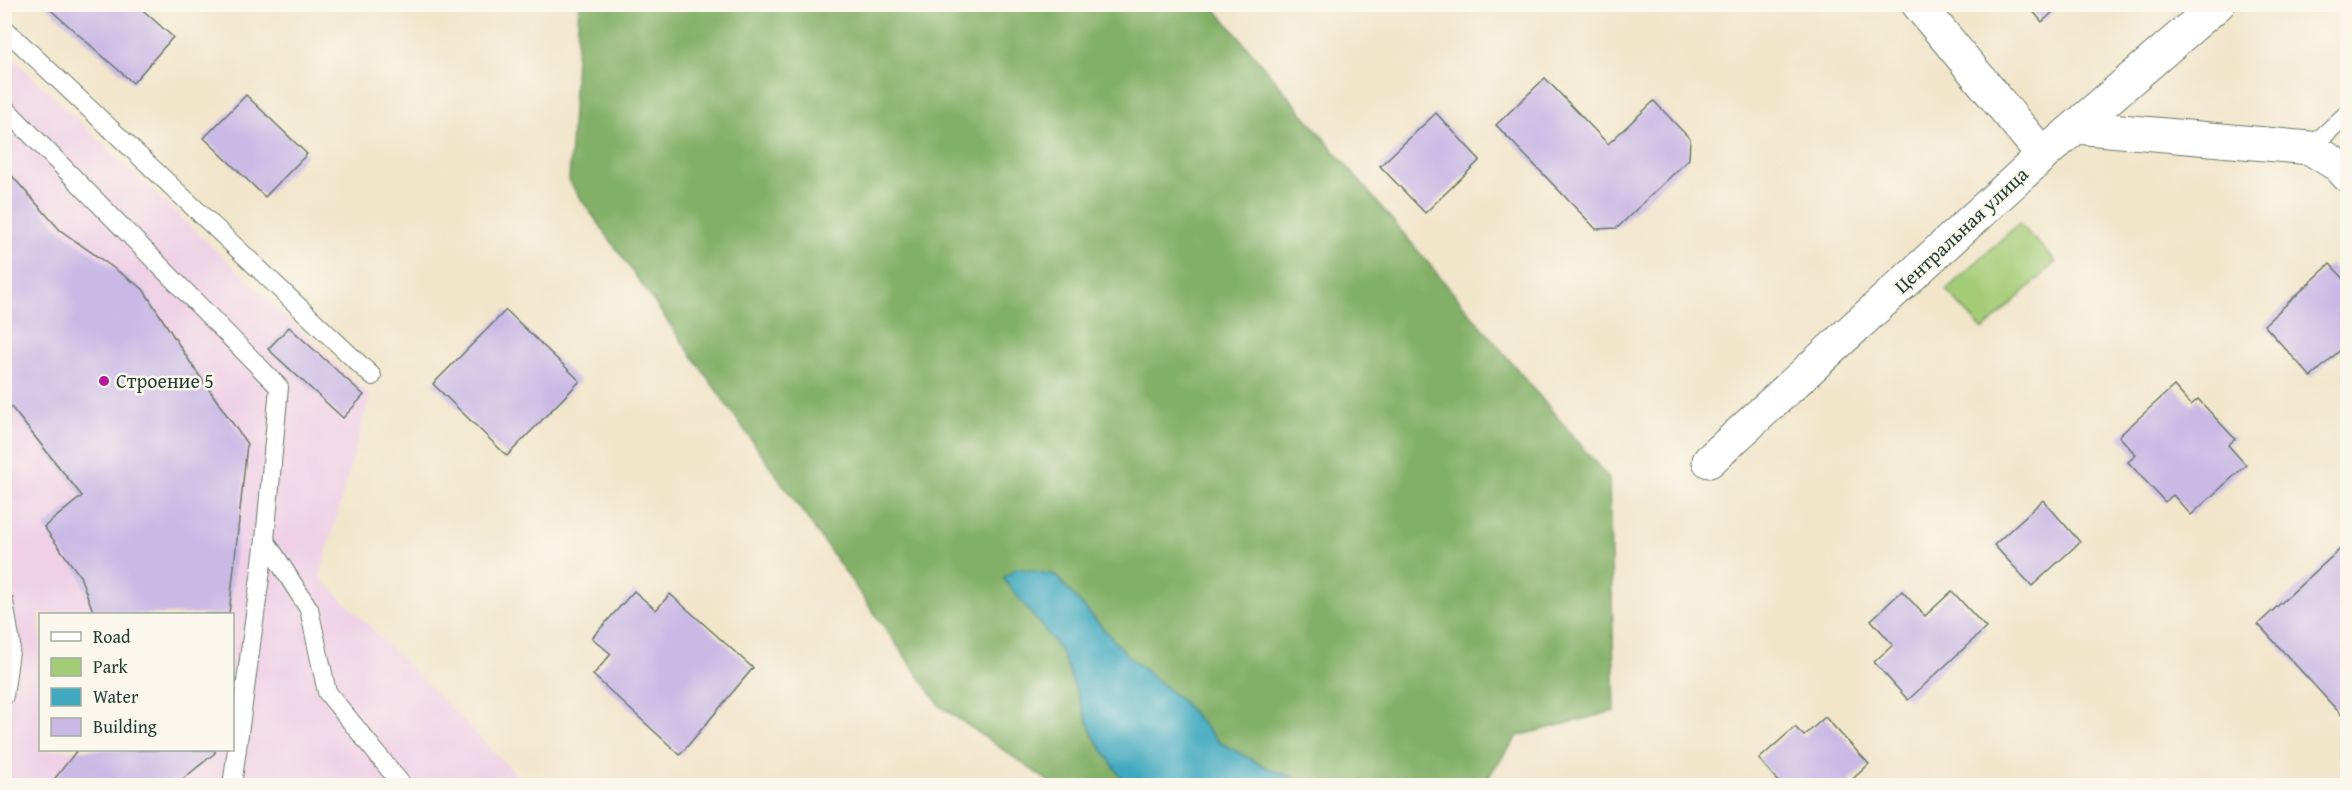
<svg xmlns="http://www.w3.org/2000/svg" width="2352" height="790" viewBox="0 0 2352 790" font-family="'Gentium Book Plus',serif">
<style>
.built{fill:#efd0e6;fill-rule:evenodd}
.green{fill:#a4cc77;stroke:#628456;stroke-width:1.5}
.forest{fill:#83b068;stroke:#51764e;stroke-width:1.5}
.water{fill:#40a9bf;stroke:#30737a;stroke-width:1.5}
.building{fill:#cab9e5}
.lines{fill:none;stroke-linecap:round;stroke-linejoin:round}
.service-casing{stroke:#687868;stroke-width:20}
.minor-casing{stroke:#687868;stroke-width:35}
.service{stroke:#fff;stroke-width:18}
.minor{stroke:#fff;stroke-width:33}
.poi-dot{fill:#b5179e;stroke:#fbf7ec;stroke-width:2}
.labels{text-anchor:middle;stroke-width:5;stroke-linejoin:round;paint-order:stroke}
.street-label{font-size:20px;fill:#1f3d34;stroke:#fbf7ec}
.poi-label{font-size:20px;fill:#1f3d34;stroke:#fbf7ec;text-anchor:start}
</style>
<rect width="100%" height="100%" fill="#fbf7ec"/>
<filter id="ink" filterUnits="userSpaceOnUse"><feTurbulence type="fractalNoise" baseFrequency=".0167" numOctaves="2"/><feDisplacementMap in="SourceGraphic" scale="12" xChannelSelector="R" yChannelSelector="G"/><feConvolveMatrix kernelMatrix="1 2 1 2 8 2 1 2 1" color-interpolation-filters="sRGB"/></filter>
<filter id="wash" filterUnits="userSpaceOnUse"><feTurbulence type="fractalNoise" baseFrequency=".008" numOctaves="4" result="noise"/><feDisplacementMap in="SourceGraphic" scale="24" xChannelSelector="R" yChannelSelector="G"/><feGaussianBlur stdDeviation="1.35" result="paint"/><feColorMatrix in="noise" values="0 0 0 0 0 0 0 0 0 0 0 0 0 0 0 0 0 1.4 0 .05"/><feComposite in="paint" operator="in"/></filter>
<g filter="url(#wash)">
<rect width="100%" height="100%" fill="#f1e5ca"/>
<path class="built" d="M4,50L370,396L320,577L527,785H5ZM40,614H232V750H40Z"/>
<polygon class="green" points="2019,223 2056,262 1983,330 1946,290"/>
<polygon class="forest" points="579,5 1212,5 1609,479 1615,711 1518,736 1482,785 1313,785 1267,768 1219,742 1183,702 1128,656 1055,575 1004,578 1061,651 1093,735 1126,785 1054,785 940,706 569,182"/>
<polygon class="water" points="1017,568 1055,575 1128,656 1183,702 1219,742 1267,768 1313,785 1126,785 1093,735 1061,651 1003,578"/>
<g id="blocks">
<g class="building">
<polygon points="44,4 136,4 173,37 133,83"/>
<polygon points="2027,4 2062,4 2042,22"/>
<polygon points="1545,78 1608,144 1654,101 1690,139 1689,159 1617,228 1596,229 1496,125"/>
<polygon points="246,95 307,154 265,197 204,138"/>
<polygon points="1436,113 1480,160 1425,213 1380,166"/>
<polygon points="4,167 60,230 143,289 192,365 247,444 229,614 94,614 80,576 44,527 82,496 4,398"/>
<polygon points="2330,264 2348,283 2348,343 2311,377 2264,325"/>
<polygon points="506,310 580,381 507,456 433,384"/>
<polygon points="289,327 364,395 343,418 268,349"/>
<polygon points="2174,386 2191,405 2198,399 2235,439 2228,445 2246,465 2191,515 2173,495 2165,502 2128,462 2136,455 2119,436"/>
<polygon points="2043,500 2080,542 2032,586 1994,545"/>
<polygon points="2348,542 2348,722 2258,624"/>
<polygon points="634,591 656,610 670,594 753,668 680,755 593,675 611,654 592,638"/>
<polygon points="1902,591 1925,616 1952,591 1986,628 1908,700 1874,662 1893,645 1871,620"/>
<polygon points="1825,717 1869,764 1845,786 1782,786 1759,759 1795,727 1804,736"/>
<polygon points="77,750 215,750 215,753 174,786 49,786"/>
</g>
</g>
</g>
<g filter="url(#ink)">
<use href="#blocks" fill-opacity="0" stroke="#687868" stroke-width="1.5"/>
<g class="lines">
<defs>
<g id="service">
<polyline points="4,28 372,376"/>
<polyline points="4,107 279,387 265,540 232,786"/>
<polyline points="2310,148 2348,113"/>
<polyline points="265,540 309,609 327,692 403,786"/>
<polyline points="4,602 11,644 4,696"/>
</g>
<g id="minor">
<polyline points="1918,4 2043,155"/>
<polyline points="2076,127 2310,148 2339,166 2348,176"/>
<polyline points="1709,461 2043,155 2218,4"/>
</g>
</defs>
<use href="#service" class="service-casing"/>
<use href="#minor" class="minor-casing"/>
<use href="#service" class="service"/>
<use href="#minor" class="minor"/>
</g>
</g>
<circle class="poi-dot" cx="104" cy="381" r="6"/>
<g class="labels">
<g class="street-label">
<text transform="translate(1961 230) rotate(-43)" y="7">Центральная улица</text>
</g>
<g class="poi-label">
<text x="116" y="388">Строение 5</text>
</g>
</g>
<rect width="2352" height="790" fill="none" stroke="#fbf7ec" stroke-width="24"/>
<rect x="39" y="613" width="195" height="138" fill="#fbf7ec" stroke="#a3ada2" stroke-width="1.5"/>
<rect x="51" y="632" width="30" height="9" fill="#ffffff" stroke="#a3ada2" stroke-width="1.5"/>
<text x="93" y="643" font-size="18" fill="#1f3d34">Road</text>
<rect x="51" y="658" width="30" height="18" fill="#a4cc77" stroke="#a3ada2" stroke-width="1.5"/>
<text x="93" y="673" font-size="18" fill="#1f3d34">Park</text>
<rect x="51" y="688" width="30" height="18" fill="#40a9bf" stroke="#a3ada2" stroke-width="1.5"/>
<text x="93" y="703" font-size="18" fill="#1f3d34">Water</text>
<rect x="51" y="718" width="30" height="18" fill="#cab9e5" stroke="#a3ada2" stroke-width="1.5"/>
<text x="93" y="733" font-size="18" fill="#1f3d34">Building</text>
</svg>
